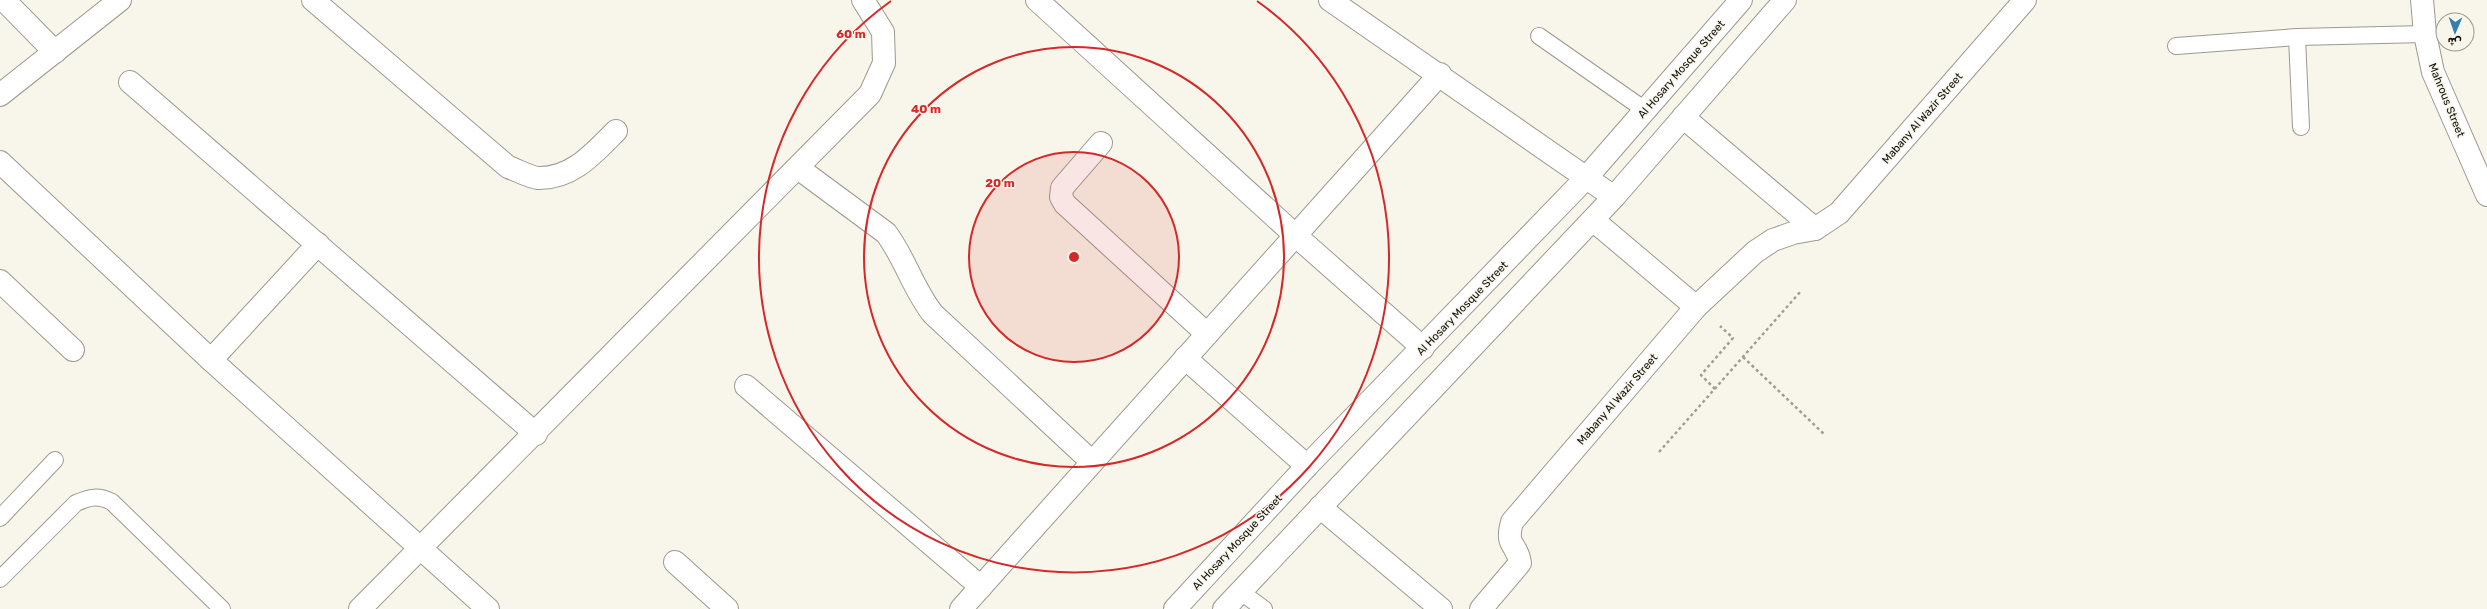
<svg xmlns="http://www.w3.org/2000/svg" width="2487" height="609" viewBox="0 0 2487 609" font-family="Rubik,'Noto Sans Arabic',sans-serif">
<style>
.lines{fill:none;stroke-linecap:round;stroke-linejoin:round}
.lane-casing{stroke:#9c9a8f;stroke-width:18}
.street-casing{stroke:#9c9a8f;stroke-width:24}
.path{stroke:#9f9d95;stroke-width:2.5;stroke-dasharray:3 3;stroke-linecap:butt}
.lane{stroke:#fff;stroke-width:16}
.street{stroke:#fff;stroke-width:22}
.ring{fill:none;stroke:#d62828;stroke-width:2}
.labels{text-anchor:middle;stroke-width:3;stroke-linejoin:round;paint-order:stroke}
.street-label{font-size:11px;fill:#100f0b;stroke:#f8f5ea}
.centre{fill:#d62828;stroke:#f8f5ea;stroke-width:2}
.ring-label{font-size:12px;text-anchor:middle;font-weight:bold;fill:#d62828;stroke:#f8f5ea;stroke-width:3;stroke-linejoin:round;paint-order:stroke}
</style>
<rect width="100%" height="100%" fill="#f8f5ea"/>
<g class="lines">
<defs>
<g id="lane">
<polyline points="1539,36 1645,110"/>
<polyline points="2297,37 2301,127"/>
<polyline points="2176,46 2297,37 2425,34"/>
<polyline points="0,518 55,460"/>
<path d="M0,579L76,503C90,497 98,495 112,502L222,609"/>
<polyline points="1241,592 1264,609"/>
</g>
<g id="street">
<polyline points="4,0 55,52"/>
<path d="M313,0L508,167C517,170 529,177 538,178C572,179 594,153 616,131"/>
<polyline points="1037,0 1295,235 1423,348"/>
<polyline points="1330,0 1614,197"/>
<polyline points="2422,0 2425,34 2433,72 2487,195"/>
<polyline points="130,82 536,434"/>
<polyline points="0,95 120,0"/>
<polyline points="1683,117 1815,229"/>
<polyline points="1101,143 1062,188 1061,197 1065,204 1207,334"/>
<polyline points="0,162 211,360 488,609"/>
<path d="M798,168L886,233C905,258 913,289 933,314L1092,462"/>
<polyline points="1593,220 1696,307"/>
<polyline points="0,281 73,350"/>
<polyline points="1185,358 1307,466"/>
<polyline points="211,360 318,244"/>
<polyline points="746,386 981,587"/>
<polyline points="1320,507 1441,609"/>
<polyline points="675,562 727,609"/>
<polyline points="360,609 870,94 884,63 883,32 863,0"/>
<polyline points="961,609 1440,74"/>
<polyline points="1175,609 1307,466 1586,178 1741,0"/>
<polyline points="1224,609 1614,197 1785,0"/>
<path d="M1481,609L1520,563C1517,542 1505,548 1512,522L1696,307L1755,252L1773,240L1793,233L1815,229L1839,213L2025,0"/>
</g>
</defs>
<use href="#lane" class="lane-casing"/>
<use href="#street" class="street-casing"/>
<g class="path">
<polyline points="1743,357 1825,435"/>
<polyline points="1715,389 1701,375 1733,338 1720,326"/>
<polyline points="1659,452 1801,291"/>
</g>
<use href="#lane" class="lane"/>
<use href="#street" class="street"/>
</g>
<circle cx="1074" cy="257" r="105" fill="#d62828" fill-opacity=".12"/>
<g class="ring">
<circle cx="1074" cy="257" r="105"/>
<circle cx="1074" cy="257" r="210"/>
<path d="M1257 1A315 315 0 1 1 891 1"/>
</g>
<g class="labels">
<g class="street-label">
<text transform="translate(1681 69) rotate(-49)" y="4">Al Hosary Mosque Street</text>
<text transform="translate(2447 100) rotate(68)" y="4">Mahrous Street</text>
<text transform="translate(1922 118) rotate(-49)" y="4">Mabany Al Wazir Street</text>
<text transform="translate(1462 308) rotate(-46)" y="4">Al Hosary Mosque Street</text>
<text transform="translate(1617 399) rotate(-49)" y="4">Mabany Al Wazir Street</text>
<text transform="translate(1237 542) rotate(-47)" y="4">Al Hosary Mosque Street</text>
</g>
</g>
<circle cx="1074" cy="257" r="6" class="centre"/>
<g class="ring-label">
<text x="851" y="38">60 m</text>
<text x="926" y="113">40 m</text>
<text x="1000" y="187">20 m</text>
</g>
<g transform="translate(2455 32) rotate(182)"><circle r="19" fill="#f8f5ea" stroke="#9b9991"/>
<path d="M0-3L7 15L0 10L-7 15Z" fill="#337fb2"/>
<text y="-6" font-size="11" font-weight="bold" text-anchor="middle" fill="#100f0b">ش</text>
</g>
</svg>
